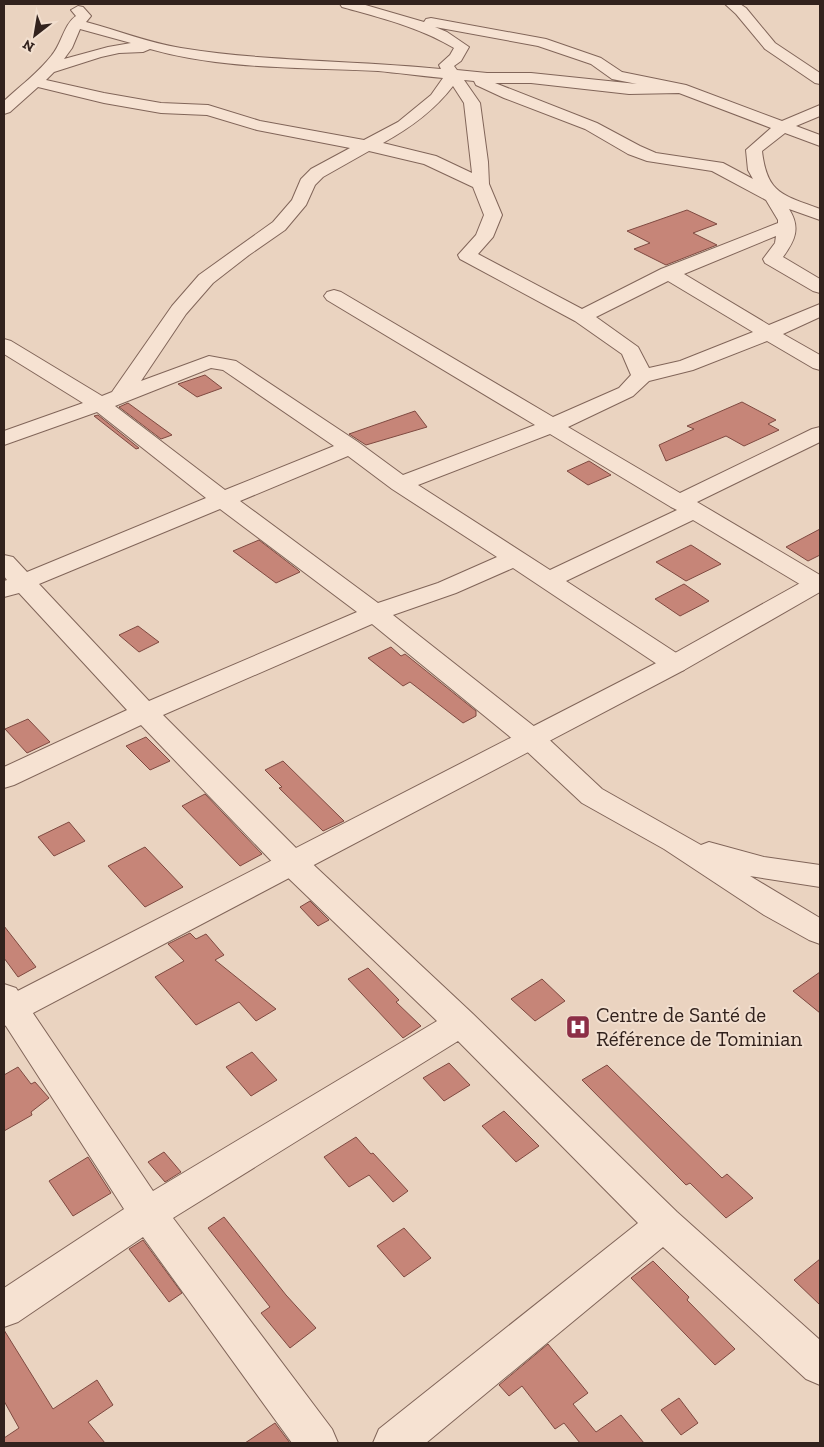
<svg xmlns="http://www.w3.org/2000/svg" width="824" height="1447" viewBox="0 0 824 1447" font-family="'Zilla Slab',serif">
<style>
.building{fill:#c68578;stroke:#7f4a41}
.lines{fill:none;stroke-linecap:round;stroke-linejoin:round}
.minor-casing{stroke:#816559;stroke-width:2}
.tertiary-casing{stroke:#816559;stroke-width:2}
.minor{fill:#f6e2d2;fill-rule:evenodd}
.tertiary{fill:#f6e2d2;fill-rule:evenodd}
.labels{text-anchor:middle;stroke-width:4;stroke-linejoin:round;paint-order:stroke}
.near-poi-label{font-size:21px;fill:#32221d;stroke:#f2dfcf;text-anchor:start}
</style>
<rect width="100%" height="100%" fill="#ead3c0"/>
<g class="building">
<polygon points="687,210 717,224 693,233 717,245 666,265 634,249 650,243 627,231"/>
<polygon points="205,375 222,388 197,397 178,384"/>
<polygon points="742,402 776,420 768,424 779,430 744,446 726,436 666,461 659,445 694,429 687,426"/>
<polygon points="128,403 172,435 161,439 119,407"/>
<polygon points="415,411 427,427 366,445 349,434"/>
<polygon points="98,415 139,448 136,449 94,416"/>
<polygon points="589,461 611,475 588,485 567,471"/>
<polygon points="820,529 820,555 808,561 786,547"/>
<polygon points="259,540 298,570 300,572 276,583 233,551"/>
<polygon points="691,545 721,564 686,581 656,562"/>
<polygon points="684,584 709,601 680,616 655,599"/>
<polygon points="138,626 159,642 139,652 119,635"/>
<polygon points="391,647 401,656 405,654 476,711 476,716 463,723 410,682 403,686 368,658"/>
<polygon points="28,719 50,742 27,753 5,729"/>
<polygon points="146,737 170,761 150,770 126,746"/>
<polygon points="283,761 344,821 323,831 279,788 282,787 265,770"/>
<polygon points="205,794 262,854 240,866 182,806"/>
<polygon points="69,822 85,841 54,856 38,837"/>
<polygon points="145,847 183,887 145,907 108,866"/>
<polygon points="310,901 329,920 318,926 300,907"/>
<polygon points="4,926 36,967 18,977 4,958"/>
<polygon points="190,933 196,939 206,934 224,955 215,960 276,1009 256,1021 239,1002 196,1025 155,977 184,961 168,944"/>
<polygon points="368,968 399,1000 396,1002 421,1026 403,1038 348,979"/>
<polygon points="820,972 820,1013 793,991"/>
<polygon points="542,979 565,1001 535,1021 511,999"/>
<polygon points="252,1052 277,1080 251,1096 226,1067"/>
<polygon points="449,1063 470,1085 444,1101 423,1078"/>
<polygon points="607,1065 722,1178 727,1174 753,1198 726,1218 690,1183 686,1185 582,1080"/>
<polygon points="18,1067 31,1084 35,1082 49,1098 31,1112 32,1115 4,1131 4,1075"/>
<polygon points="504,1111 539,1146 516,1162 482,1126"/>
<polygon points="356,1137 371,1154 373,1153 408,1191 393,1202 369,1175 349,1187 324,1157"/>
<polygon points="164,1152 181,1172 165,1182 148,1162"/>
<polygon points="88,1157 111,1193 73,1216 49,1181"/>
<polygon points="224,1217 286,1295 316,1328 290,1348 261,1313 270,1307 208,1228"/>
<polygon points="404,1228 431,1258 404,1277 377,1246"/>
<polygon points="143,1240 182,1293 169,1302 129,1249"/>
<polygon points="820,1259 820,1305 794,1280"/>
<polygon points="653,1261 689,1297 687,1300 735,1349 715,1365 631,1278"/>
<polygon points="4,1330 53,1409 97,1380 113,1405 88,1422 105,1443 4,1443 4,1438 19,1428 4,1401"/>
<polygon points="548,1344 588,1393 573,1404 596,1432 621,1415 644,1443 580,1443 564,1423 555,1429 522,1386 509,1396 499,1385"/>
<polygon points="679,1398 698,1423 681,1435 661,1410"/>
<polygon points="275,1423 290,1443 245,1443"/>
</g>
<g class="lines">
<defs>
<g id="minor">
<path d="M340,4H362L424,22L426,19L431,18L546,39L601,58L622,72L686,85L782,121L820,105V116L796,126L820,135V146L785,133L762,151C767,195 784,195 820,209V220L789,209C801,228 795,240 783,257L820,279V293L813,291L765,263L763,259L775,243L776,236L684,274L769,325L820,304V317L783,334L820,355V370L813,368L767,341L693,370L649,381L633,396L568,427L680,493L812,429L820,427V442L697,502L820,575V591L808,589L693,520L566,581L684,658L688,664L684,670L675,672L666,670L513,568L456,593L393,615L540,731L602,789L701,845L709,842L764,857L820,865V887L750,876L820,918V944L809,940L764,915L664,849L582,803L520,745L372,624L163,715L303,855L473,1014L677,1212L820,1340V1385L806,1379L663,1247L426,1443H373L379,1429L638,1223L458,1041L173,1218L332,1429L338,1443H292L143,1237L18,1322L4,1327V1288L124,1209L4,1023V984L16,988L153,1191L437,1021L281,871L141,725L14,785L4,788V767L127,710L19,593L4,597V581L7,580L4,576V555L13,557L27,572L206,498L97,412L4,445V431L83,403L4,354V339L11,341L102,396L112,392L172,306L199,275L273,222L292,200L301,179L311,169L350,148L257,130L207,115L161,113L104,103L38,87L10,112L4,114V101C20,86 38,73 52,55C62,43 64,24 76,16L71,10L78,6L83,7L91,16L86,22C117,30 149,43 181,48C266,62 355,60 441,69L439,65L450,55L454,48C419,27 381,18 342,7ZM435,27L538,46L591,64L612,79L637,84L531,73H487L457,70L454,66L461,61L469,47L447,32ZM80,29L131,43L108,47L64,59L72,48ZM150,49C224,70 302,67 378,71C400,73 421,76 443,78L431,95L398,122L364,140L260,121L208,105L161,103L104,93L46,80L54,72L101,57L119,53L143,52ZM464,80L474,81L476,85L504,98L585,129L628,154L647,161L712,171L766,200L778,220V223L661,269L582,309L478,254L493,237L502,215L489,184L488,162L480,103ZM495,83H531L629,94L679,93L771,128L746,150L748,170L753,179L723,163L656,153L640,146L597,123ZM453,86L464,103L472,173L436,156L383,143C410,128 434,111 453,86ZM369,151L424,164L473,187L484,215L476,235L458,255L460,259L575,321L622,354L631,375L619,388L553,417L341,292L334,290L327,292L324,296L327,300L535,425L403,475L358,442L236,361L209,356L141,381L186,314L213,283L249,255L285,230L306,205L315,185L323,177ZM668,281L753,332L680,361L649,368L638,347L596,317ZM211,368L223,370L334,446L225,490L115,406ZM550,434L671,507L677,510L550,570L418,485ZM348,456L392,489L497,557L438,583L378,603L240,501ZM220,509L357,612L149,701L39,584Z"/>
<polygon points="725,4 740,4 746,8 775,43 820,73 820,84 815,83 765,49 736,14"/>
</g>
<polygon id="tertiary" points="820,575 820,592 684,670 16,1022 4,1026 4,998 666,658 811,577"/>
</defs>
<use href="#minor" class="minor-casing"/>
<use href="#tertiary" class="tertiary-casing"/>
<use href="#minor" class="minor"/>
<use href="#tertiary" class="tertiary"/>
</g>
<defs>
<symbol id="hospital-square" viewBox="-11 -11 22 22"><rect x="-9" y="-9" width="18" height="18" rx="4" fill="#8c2e46" stroke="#f2dfcf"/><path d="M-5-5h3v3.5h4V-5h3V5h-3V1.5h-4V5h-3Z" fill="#fff"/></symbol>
</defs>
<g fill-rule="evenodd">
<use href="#hospital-square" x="564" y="1013" width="28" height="28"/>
</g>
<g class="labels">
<g class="near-poi-label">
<text x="596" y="1022">Centre de Santé de<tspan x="596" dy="24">Référence de Tominian</tspan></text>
</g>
</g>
<rect width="824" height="1447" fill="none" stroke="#32221d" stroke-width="10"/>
<g transform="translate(35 35) rotate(211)" stroke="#f2dfcf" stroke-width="4" paint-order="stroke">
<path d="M0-4L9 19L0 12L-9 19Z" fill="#32221d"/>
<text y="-8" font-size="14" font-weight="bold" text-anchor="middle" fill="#32221d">N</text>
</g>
</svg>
